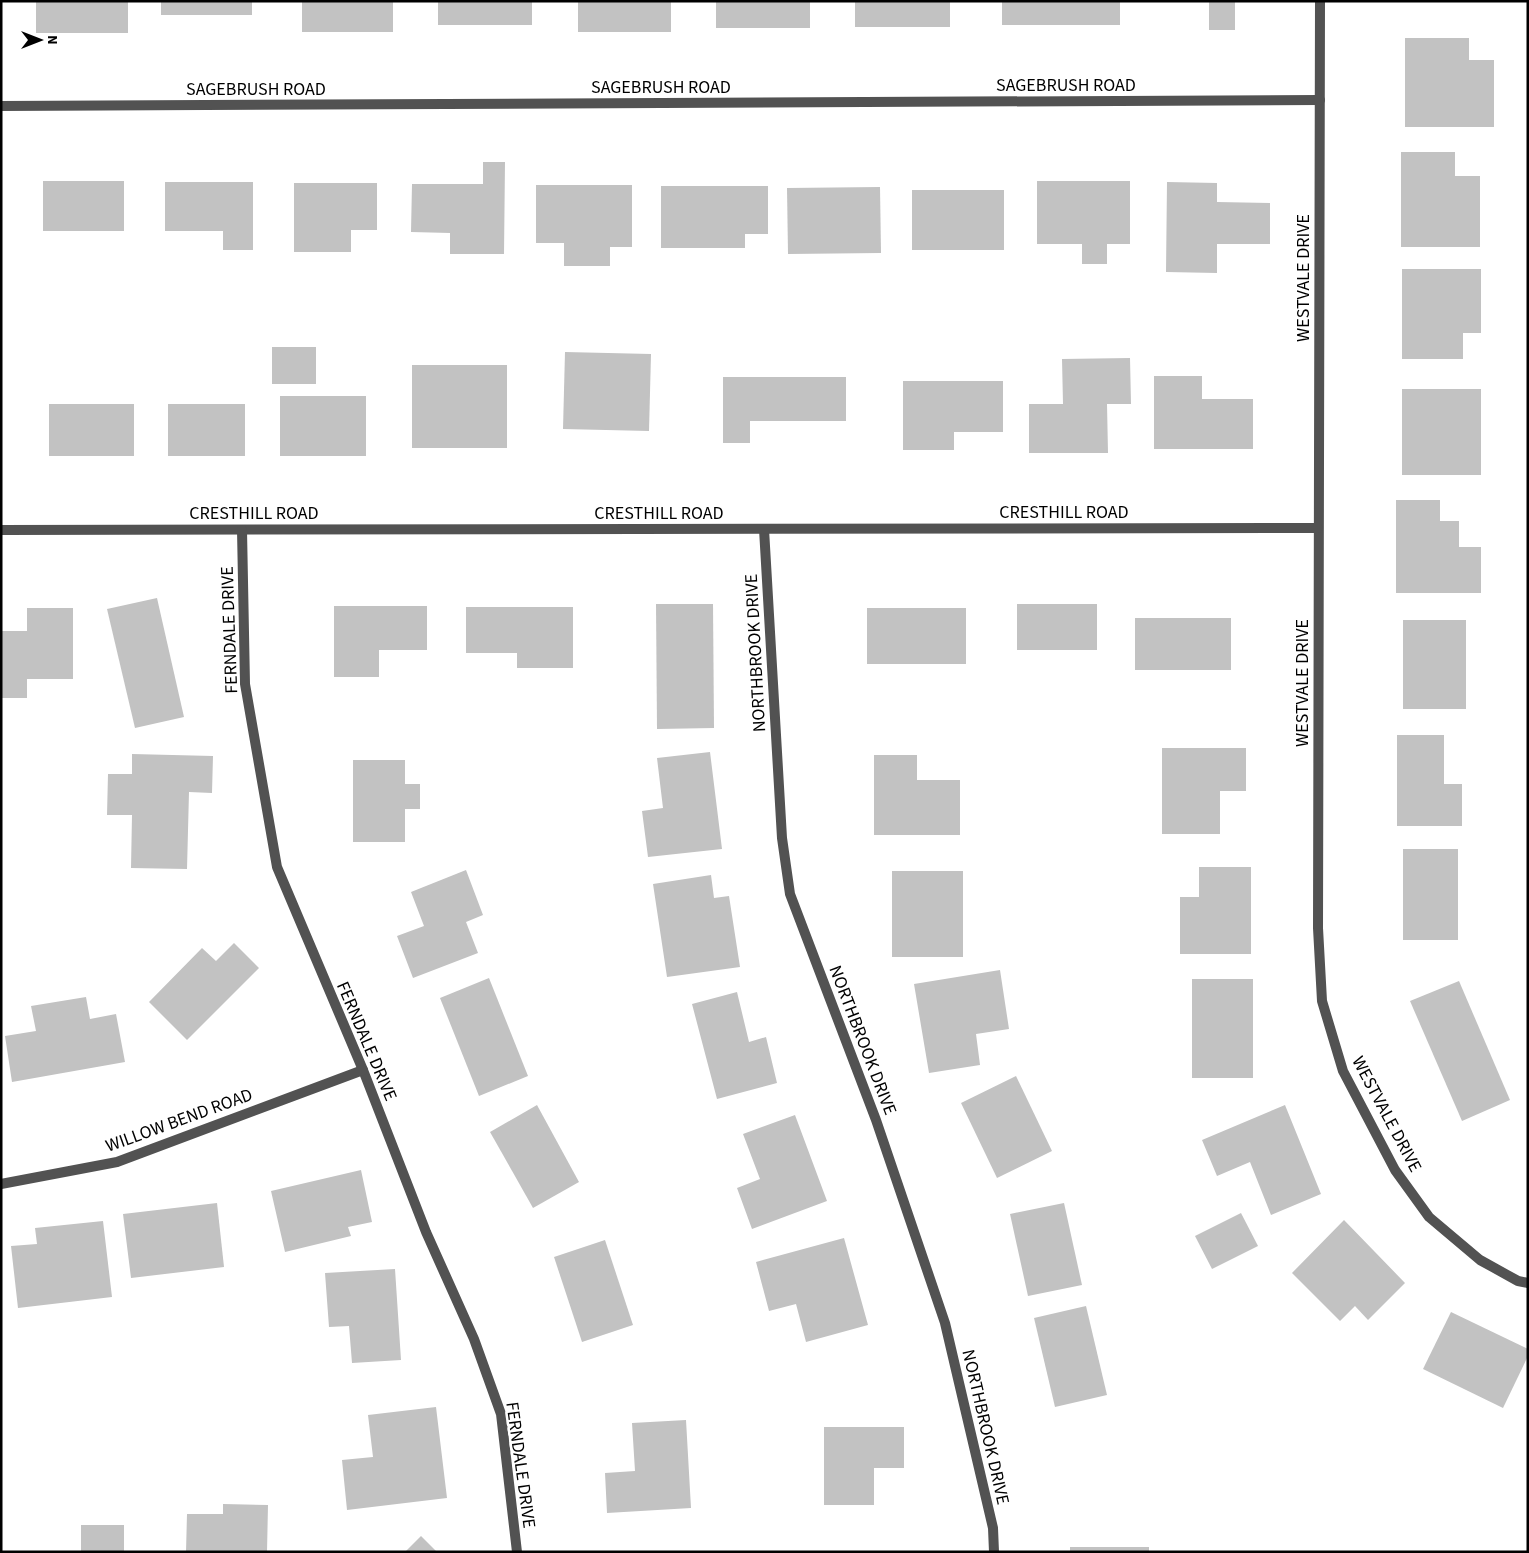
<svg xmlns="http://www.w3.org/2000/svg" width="1529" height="1553" viewBox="0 0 1529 1553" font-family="'Source Sans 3',sans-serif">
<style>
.building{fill:#c2c2c2}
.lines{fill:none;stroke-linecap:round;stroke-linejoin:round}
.minor{stroke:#525252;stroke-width:10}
.labels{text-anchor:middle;stroke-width:5;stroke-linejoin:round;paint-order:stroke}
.street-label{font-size:18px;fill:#000;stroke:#fff}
</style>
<rect width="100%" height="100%" fill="#fff"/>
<g class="building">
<rect x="36" y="1" width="92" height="32"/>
<rect x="161" y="1" width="91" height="14"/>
<rect x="302" y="1" width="91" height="31"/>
<rect x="438" y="1" width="94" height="24"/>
<rect x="578" y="1" width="93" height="31"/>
<rect x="716" y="1" width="94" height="27"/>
<rect x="855" y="1" width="95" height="26"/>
<rect x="1002" y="1" width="118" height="24"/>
<rect x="1209" y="1" width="26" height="29"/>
<polygon points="1405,38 1469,38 1469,60 1494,60 1494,127 1405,127"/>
<polygon points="1401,152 1455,152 1455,176 1480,176 1480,247 1401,247"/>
<polygon points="483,162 505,162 504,254 450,254 450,233 411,232 412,184 483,184"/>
<rect x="43" y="181" width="81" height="50"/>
<polygon points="1037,181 1130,181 1130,244 1107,244 1107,264 1082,264 1082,244 1037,244"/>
<polygon points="165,182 253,182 253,250 223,250 223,231 165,231"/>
<polygon points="1167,182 1217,183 1217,202 1270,203 1270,244 1217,244 1217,273 1166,272"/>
<polygon points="294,183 377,183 377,230 351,230 351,252 294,252"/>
<polygon points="536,185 632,185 632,247 610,247 610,266 564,266 564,243 536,243"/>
<polygon points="661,186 768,186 768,234 745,234 745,248 661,248"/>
<polygon points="880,187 881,253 788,254 787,188"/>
<rect x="912" y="190" width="92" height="60"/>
<polygon points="1402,269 1481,269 1481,333 1463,333 1463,359 1402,359"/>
<rect x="272" y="347" width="44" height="37"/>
<polygon points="565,352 651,354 649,431 563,429"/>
<polygon points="1130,358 1131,404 1107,404 1108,453 1029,453 1029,404 1063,404 1062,359"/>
<rect x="412" y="365" width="95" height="83"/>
<polygon points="1154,376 1202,376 1202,399 1253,399 1253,449 1154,449"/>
<polygon points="723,377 846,377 846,421 750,421 750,443 723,443"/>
<polygon points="903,381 1003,381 1003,432 954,432 954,450 903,450"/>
<rect x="1402" y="389" width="79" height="86"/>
<rect x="280" y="396" width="86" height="60"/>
<rect x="49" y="404" width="85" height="52"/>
<rect x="168" y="404" width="77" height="52"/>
<polygon points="1396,500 1440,500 1440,521 1459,521 1459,547 1481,547 1481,593 1396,593"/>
<polygon points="157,598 184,717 135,728 107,609"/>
<polygon points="656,604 713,604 714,728 657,729"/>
<rect x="1017" y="604" width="80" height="46"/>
<polygon points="334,606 427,606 427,650 379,650 379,677 334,677"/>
<polygon points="466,607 573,607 573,668 517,668 517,653 466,653"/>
<polygon points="27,608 73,608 73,679 27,679 27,698 1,698 1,631 27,631"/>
<rect x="867" y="608" width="99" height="56"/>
<rect x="1135" y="618" width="96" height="52"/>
<rect x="1403" y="620" width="63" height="89"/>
<polygon points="1397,735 1444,735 1444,784 1462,784 1462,826 1397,826"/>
<polygon points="1162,748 1246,748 1246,791 1220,791 1220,834 1162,834"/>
<polygon points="710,752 722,849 648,857 642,811 663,808 657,758"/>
<polygon points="132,754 213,756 212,793 189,792 187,869 131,868 132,815 107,815 108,774 132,774"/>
<polygon points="874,755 917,755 917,780 960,780 960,835 874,835"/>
<polygon points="353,760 405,760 405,784 420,784 420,809 405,809 405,842 353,842"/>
<rect x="1403" y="849" width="55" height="91"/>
<polygon points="1199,867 1251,867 1251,954 1180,954 1180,897 1199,897"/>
<polygon points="466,870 483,915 466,922 478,953 413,978 397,936 424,926 411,892"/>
<rect x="892" y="871" width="71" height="86"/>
<polygon points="711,875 714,898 729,896 740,967 667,977 653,884"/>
<polygon points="234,943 259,968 187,1040 149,1002 202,948 216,961"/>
<polygon points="1000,970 1009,1029 976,1034 980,1065 929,1073 914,984"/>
<polygon points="489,978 528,1076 479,1096 440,998"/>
<rect x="1192" y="979" width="61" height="99"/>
<polygon points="1459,981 1510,1100 1462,1121 1410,1001"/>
<polygon points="737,992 749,1042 766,1037 777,1083 717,1099 692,1004"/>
<polygon points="86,997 90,1019 116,1014 125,1062 12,1082 5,1036 36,1031 31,1006"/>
<polygon points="1016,1076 1052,1151 997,1178 961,1103"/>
<polygon points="537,1105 579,1182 533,1208 490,1132"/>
<polygon points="1285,1105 1321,1194 1271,1215 1250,1162 1217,1176 1202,1140"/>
<polygon points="795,1115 827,1201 752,1229 737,1188 760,1179 743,1134"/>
<polygon points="361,1170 372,1222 348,1227 351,1236 285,1252 271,1191"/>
<polygon points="217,1203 224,1267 131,1278 123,1214"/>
<polygon points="1064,1203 1082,1285 1028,1296 1010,1214"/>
<polygon points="1241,1213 1258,1246 1212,1269 1195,1236"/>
<polygon points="1344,1220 1405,1283 1368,1320 1355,1306 1340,1321 1292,1273"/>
<polygon points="103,1221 112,1297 18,1308 11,1246 37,1244 35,1228"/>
<polygon points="844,1238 868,1325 806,1342 796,1304 769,1311 756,1262"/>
<polygon points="605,1240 633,1325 582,1342 554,1257"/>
<polygon points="395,1269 401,1360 352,1363 349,1326 329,1327 325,1273"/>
<polygon points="1086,1306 1107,1395 1055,1407 1034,1318"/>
<polygon points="1451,1312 1528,1349 1528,1356 1503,1408 1423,1369"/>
<polygon points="436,1407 447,1498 347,1510 342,1460 373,1457 368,1415"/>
<polygon points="686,1420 691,1508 607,1513 605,1473 635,1471 632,1423"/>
<polygon points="824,1427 904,1427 904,1468 874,1468 874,1505 824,1505"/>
<polygon points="223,1504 268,1505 267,1552 186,1552 187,1514 223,1514"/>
<rect x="81" y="1525" width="43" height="27"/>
<polygon points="421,1536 437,1552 405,1552"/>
<rect x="1070" y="1547" width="79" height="5"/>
</g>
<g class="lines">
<g class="minor">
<polyline points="1320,1 1318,928 1322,1001 1343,1071 1395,1170 1429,1217 1480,1260 1518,1281 1528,1283"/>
<polyline points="1,106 1320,100"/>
<polyline points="764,529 782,838 790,894 876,1120 945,1323 993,1528 994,1552"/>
<polyline points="1,530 1318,528"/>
<polyline points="242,530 245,684 277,867 363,1070 426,1232 474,1339 501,1414 517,1552"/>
<polyline points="1,1184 117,1162 363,1070"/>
</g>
</g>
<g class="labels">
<g class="street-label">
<text x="1066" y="91">SAGEBRUSH ROAD</text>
<text x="661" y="93">SAGEBRUSH ROAD</text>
<text x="256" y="95">SAGEBRUSH ROAD</text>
<text transform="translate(1303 278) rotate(-90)" y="6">WESTVALE DRIVE</text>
<text x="1064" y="518">CRESTHILL ROAD</text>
<text x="254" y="519">CRESTHILL ROAD</text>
<text x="659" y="519">CRESTHILL ROAD</text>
<text transform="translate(229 630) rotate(-92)" y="6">FERNDALE DRIVE</text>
<text transform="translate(755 653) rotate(-93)" y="6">NORTHBROOK DRIVE</text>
<text transform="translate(1302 683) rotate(-90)" y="6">WESTVALE DRIVE</text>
<text transform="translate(863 1040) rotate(69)" y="6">NORTHBROOK DRIVE</text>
<text transform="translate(367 1041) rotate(67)" y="6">FERNDALE DRIVE</text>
<text transform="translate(1387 1114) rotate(62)" y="6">WESTVALE DRIVE</text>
<text transform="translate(179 1120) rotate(-20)" y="6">WILLOW BEND ROAD</text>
<text transform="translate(986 1427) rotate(77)" y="6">NORTHBROOK DRIVE</text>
<text transform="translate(521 1465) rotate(82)" y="6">FERNDALE DRIVE</text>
</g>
</g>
<rect width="1529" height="1553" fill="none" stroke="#000000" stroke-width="5"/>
<g transform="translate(40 40) rotate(90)" stroke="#ffffff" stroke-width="4" paint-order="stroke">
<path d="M0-4L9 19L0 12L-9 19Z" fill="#000000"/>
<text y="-8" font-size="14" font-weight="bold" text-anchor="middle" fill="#000000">N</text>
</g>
</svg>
